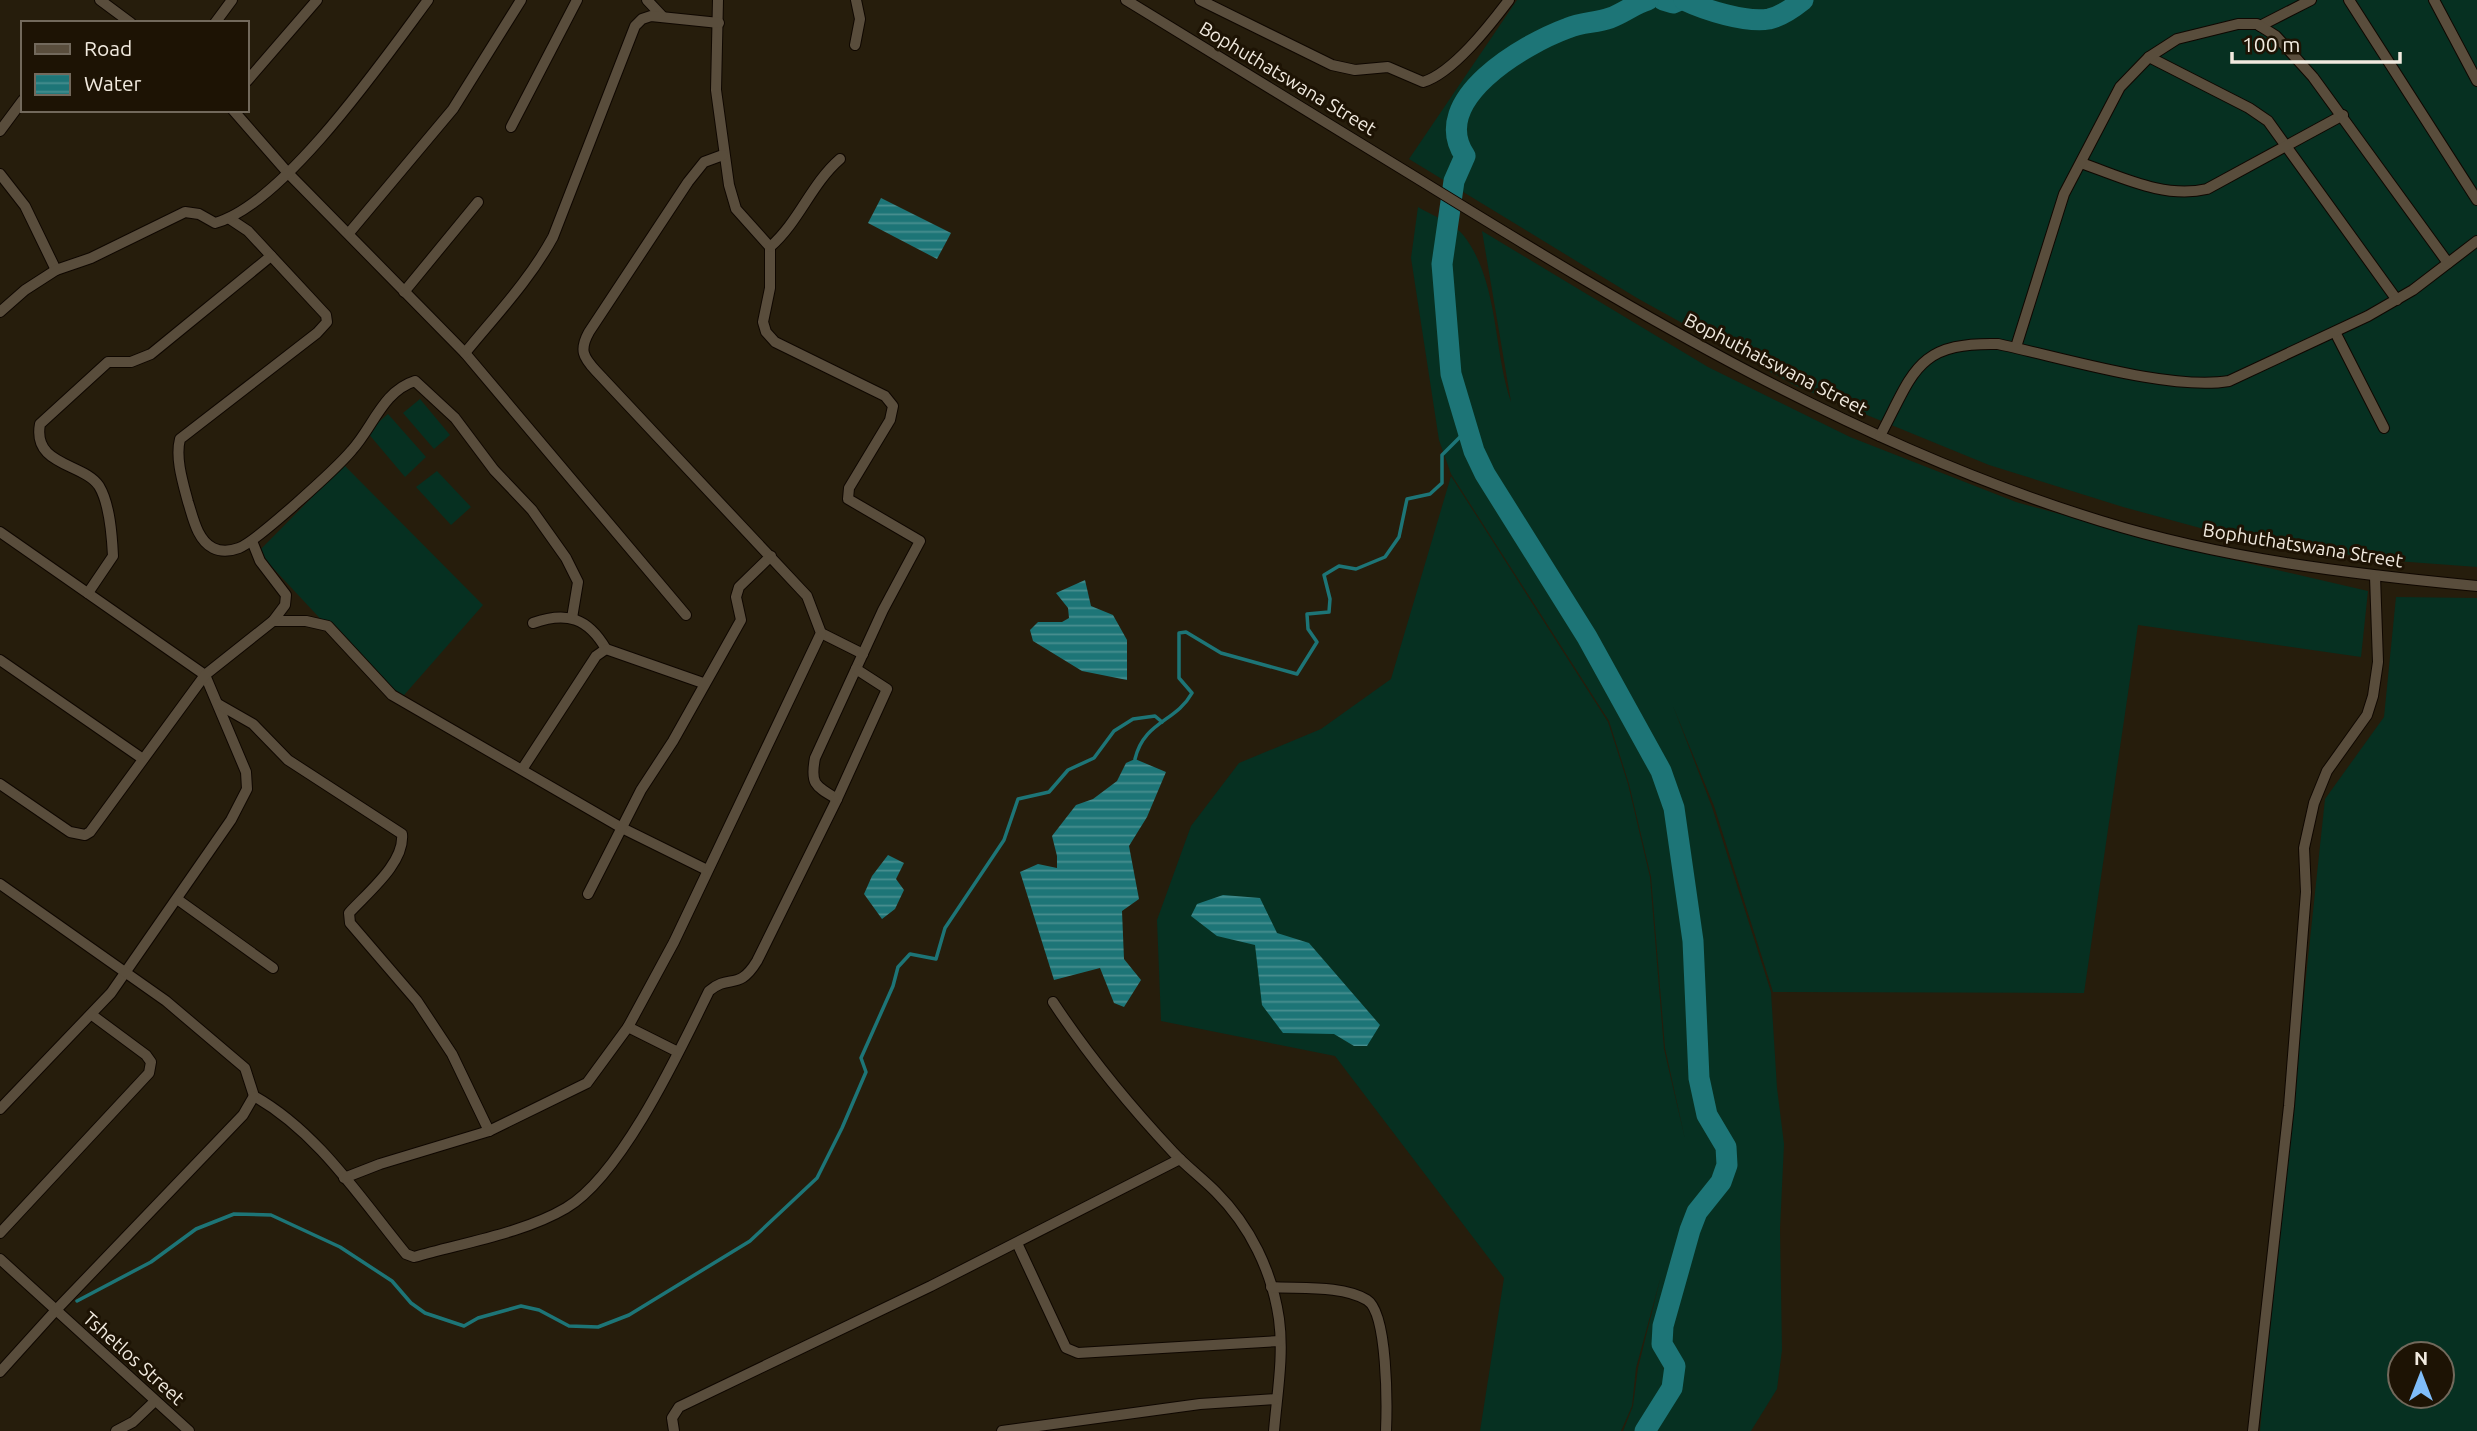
<svg xmlns="http://www.w3.org/2000/svg" width="2477" height="1431" viewBox="0 0 2477 1431" font-family="Ubuntu,sans-serif">
<style>
.grass{fill:#063021;fill-rule:evenodd}
.water{fill:url(#water-rules)}
.lines{fill:none;stroke-linecap:round;stroke-linejoin:round}
.stream{stroke:#1d7577;stroke-width:3.5}
.river{stroke:#1d7577;stroke-width:21}
.street-casing{stroke:#0f0700;stroke-width:12}
.street{stroke:#594d3c;stroke-width:10}
.labels{text-anchor:middle;stroke-width:6;stroke-linejoin:round;paint-order:stroke}
.street-label{font-size:19px;fill:#f1eadf;stroke:#1d1304}
</style>
<defs>
<pattern id="water-rules" width="6" height="5" patternUnits="userSpaceOnUse" patternTransform="scale(1.75)"><rect width="6" height="5" fill="#1d7577"/><path d="M0 2.5h6" fill="none" stroke="#498f90"/></pattern>
</defs>
<rect width="100%" height="100%" fill="#261d0c"/>
<g class="grass">
<polygon points="1517,0 2477,0 2477,567 2396,561 2248,541 2123,507 1989,465 1796,386 1637,298 1409,159"/>
<path d="M1418,207C1431,215 1454,223 1464,236C1499,282 1493,349 1511,402L1482,231L1708,367L1850,437L2016,502L2191,550L2368,591L2361,657L2138,625L2084,993L1773,992L1714,806L1673,706L1712,807L1771,992L1777,1088L1784,1144L1780,1229L1782,1350L1777,1389L1751,1431H1623L1633,1406L1638,1368L1661,1276L1636,1368L1632,1406L1621,1431H1480L1504,1278L1335,1056L1161,1021L1157,920L1191,826L1239,763L1321,729L1391,679L1451,476L1608,722L1628,784L1650,877L1664,1049L1685,1139L1665,1048L1651,877L1629,784L1609,721L1451,474L1439,440L1411,258Z"/>
<polygon points="420,399 450,435 434,449 403,413"/>
<polygon points="388,414 426,457 405,477 367,432"/>
<polygon points="344,465 483,605 398,702 258,552"/>
<polygon points="437,471 471,507 451,525 416,487"/>
<path d="M2396,597L2477,598V1431H2260L2270,1314L2325,799L2384,717ZM2400,1354H2442V1396H2400Z"/>
</g>
<g class="water">
<polygon points="881,198 951,233 937,259 868,223"/>
<polygon points="1085,580 1091,606 1113,615 1127,640 1127,680 1082,671 1033,641 1030,630 1038,622 1062,622 1069,618 1068,608 1056,593"/>
<polygon points="1135,759 1166,772 1147,817 1129,846 1139,899 1122,911 1124,959 1141,980 1124,1007 1114,1003 1100,968 1054,980 1020,872 1038,864 1057,868 1057,856 1052,836 1076,805 1093,799 1117,781 1126,763"/>
<polygon points="888,855 904,863 896,879 904,890 895,909 882,919 864,894 872,876"/>
<polygon points="1223,895 1260,898 1277,933 1309,943 1380,1025 1367,1046 1354,1046 1334,1034 1283,1033 1262,1005 1255,945 1217,936 1191,916 1197,904"/>
</g>
<g class="lines">
<g class="stream">
<path d="M1135,759C1144,721 1176,722 1192,693L1179,678V633L1186,632L1221,653L1297,674L1317,642L1308,629L1307,614L1329,612L1330,599L1324,575L1339,566L1356,569L1385,557L1399,537L1407,499L1430,494L1442,483V455L1467,430"/>
<polyline points="77,1301 151,1262 196,1229 234,1214 271,1215 340,1247 392,1281 411,1303 425,1313 464,1326 478,1318 521,1306 539,1310 569,1326 598,1327 629,1315 750,1241 817,1178 842,1128 866,1072 861,1058 893,986 898,967 910,954 936,959 945,928 1004,840 1018,799 1049,792 1068,770 1094,758 1114,731 1133,719 1155,716 1162,722"/>
</g>
<g class="river">
<polyline points="1663,0 1673,3 1680,0"/>
<path d="M1684,0C1705,10 1746,23 1769,19C1782,16 1793,8 1803,0"/>
<path d="M1645,1431L1672,1388L1675,1366L1662,1344L1663,1326L1690,1230L1697,1212L1721,1182L1727,1165L1726,1147L1707,1115L1699,1078L1693,941L1674,808L1661,771L1587,637L1485,474L1474,451L1451,374L1442,264L1454,181L1465,156C1427,100 1524,44 1568,28C1581,22 1596,23 1610,18C1624,13 1634,4 1648,0"/>
</g>
<defs>
<g id="street">
<polyline points="100,0 131,23"/>
<polyline points="647,0 662,16"/>
<path d="M718,0L716,90L729,185L736,209L770,247V288L763,322L766,332L775,342L885,396L893,406L890,420L849,488L848,499L920,541L883,610L815,758C810,784 815,786 837,799"/>
<path d="M1126,0C1224,60 1322,120 1420,180C1637,314 1857,446 2101,521C2223,559 2351,574 2477,586"/>
<path d="M1200,0L1332,65L1355,70L1388,67L1423,82C1453,73 1490,25 1509,0"/>
<polyline points="2349,0 2477,200"/>
<polyline points="2434,0 2477,81"/>
<polyline points="215,23 232,0"/>
<polyline points="2260,26 2311,0"/>
<polyline points="855,45 860,19 856,0"/>
<polyline points="2149,57 2249,108 2268,121 2397,300"/>
<polyline points="247,81 317,0"/>
<polyline points="233,110 288,173 465,353 686,615"/>
<polyline points="511,127 577,0"/>
<polyline points="0,131 23,100"/>
<path d="M2081,163C2122,177 2164,199 2207,189L2343,115"/>
<polyline points="0,174 25,206 56,270"/>
<path d="M230,219L248,231L326,315L327,322L317,333L180,439C175,458 183,483 188,502C193,517 197,540 213,548C221,552 231,551 239,548C257,541 337,468 352,450C373,427 383,391 415,381L455,418L494,470L532,510L566,558L578,582L572,618"/>
<polyline points="349,233 453,109 521,0"/>
<path d="M770,247C799,222 811,184 840,159"/>
<polyline points="404,292 478,202"/>
<path d="M0,312L25,290L56,270L91,258L185,212L199,214L215,223C283,205 385,58 428,0"/>
<polyline points="2335,332 2384,428"/>
<polyline points="2016,347 2064,194 2120,87 2149,57 2177,39 2238,24 2257,24 2276,36 2313,77 2448,263"/>
<path d="M465,353C496,315 529,281 553,237L635,26L642,19L651,16L719,23"/>
<path d="M1880,436C1914,372 1916,342 1998,344C2060,357 2170,391 2229,381L2368,316L2413,290L2477,241"/>
<polyline points="0,532 205,675 246,772 247,789 231,820 111,993 0,1109"/>
<path d="M88,593L113,556C112,536 110,504 99,486C84,463 32,466 40,424L108,362H131L151,354L271,256"/>
<polyline points="273,621 306,621 328,626 392,695 622,828 707,870"/>
<path d="M533,623C567,611 588,618 606,649"/>
<polyline points="821,633 863,654"/>
<polyline points="0,660 143,759"/>
<path d="M218,704L253,724L288,760L402,834C405,863 367,893 349,913L350,923L417,1001L452,1054L489,1131"/>
<polyline points="523,768 596,656 606,649 703,683"/>
<polyline points="0,784 70,832 85,835 90,832 205,675 273,621 285,605 286,595 260,561 252,541"/>
<path d="M0,884L166,1001L245,1068L254,1096C318,1132 360,1198 406,1254L414,1257C462,1243 524,1233 566,1208C622,1175 680,1050 709,991C730,973 738,992 757,961L837,799L887,689L856,669"/>
<polyline points="588,894 641,790 673,741 741,620 736,597 739,587 771,556"/>
<polyline points="177,899 273,968"/>
<path d="M1053,1002C1088,1055 1129,1105 1173,1152C1186,1166 1202,1178 1216,1192C1250,1226 1272,1271 1279,1319C1284,1356 1277,1394 1274,1431"/>
<polyline points="628,1027 678,1052"/>
<path d="M344,1178L380,1164L489,1131L587,1083L628,1027L674,942L821,633L807,596L596,371C583,357 579,350 589,332L688,182L704,162L723,155"/>
<polyline points="0,1233 149,1073 151,1062 146,1055 92,1015"/>
<polyline points="1017,1243 1066,1348 1078,1353 1280,1341"/>
<polyline points="0,1259 189,1431"/>
<path d="M1271,1287C1300,1289 1342,1285 1367,1300C1388,1313 1387,1407 1386,1431"/>
<polyline points="0,1372 56,1310 243,1115 254,1096"/>
<polyline points="116,1431 133,1422 155,1401"/>
<polyline points="674,1431 672,1418 679,1407 931,1286 1180,1159"/>
<polyline points="1002,1431 1200,1404 1276,1399"/>
<polyline points="2253,1431 2289,1106 2306,892 2304,848 2314,803 2327,771 2367,715 2373,696 2378,662 2375,576"/>
</g>
</defs>
<use href="#street" class="street-casing"/>
<use href="#street" class="street"/>
</g>
<g class="labels">
<g class="street-label">
<text transform="translate(1288 78) rotate(31)" y="7">Bophuthatswana Street</text>
<text transform="translate(1776 364) rotate(27)" y="7">Bophuthatswana Street</text>
<text transform="translate(2303 545) rotate(9)" y="7">Bophuthatswana Street</text>
<text transform="translate(134 1358) rotate(42)" y="7">Tshetlos Street</text>
</g>
</g>
<rect x="21" y="21" width="228" height="91" fill="#1d1304" stroke="#72695c" stroke-width="2"/>
<rect x="35" y="44" width="35" height="10" fill="#594d3c" stroke="#72695c" stroke-width="2"/>
<text x="84" y="56" font-size="21" fill="#f1eadf">Road</text>
<rect x="35" y="74" width="35" height="21" fill="url(#water-rules)" stroke="#72695c" stroke-width="2"/>
<text x="84" y="91" font-size="21" fill="#f1eadf">Water</text>
<g transform="translate(2421 1375)"><circle r="33" fill="#1d1304" stroke="#72695c" stroke-width="2"/>
<path d="M0-5L12 26L0 18L-12 26Z" fill="#7fbdfa"/>
<text y="-10" font-size="19" font-weight="bold" text-anchor="middle" fill="#f1eadf">N</text>
</g>
<path d="M2232 52v10h168v-10" fill="none" stroke="#f1eadf" stroke-width="3.5"/>
<text x="2242" y="52" font-size="21" fill="#f1eadf" stroke="#1d1304" stroke-width="5" paint-order="stroke">100 m</text>
</svg>
